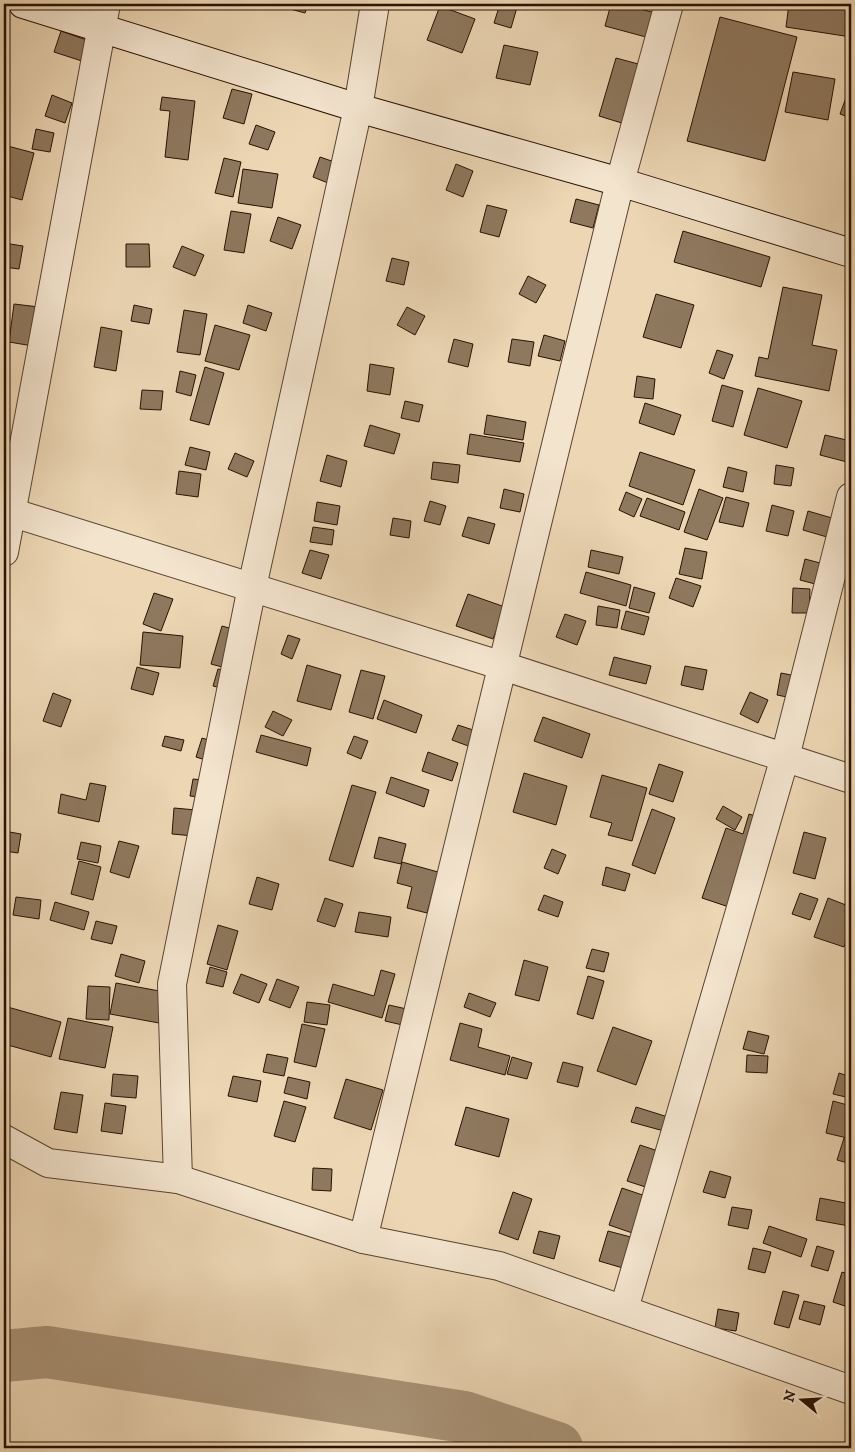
<svg xmlns="http://www.w3.org/2000/svg" width="855" height="1452" viewBox="0 0 855 1452" font-family="'IM FELL DW Pica',serif">
<style>
.lines{fill:none;stroke-linecap:round;stroke-linejoin:round}
.river{stroke:#a99377;stroke-width:52}
.building{fill:#8e785e;stroke:#281201}
.street-casing{stroke:#59432e;stroke-width:30}
.secondary-casing{stroke:#281201;stroke-width:30}
.street{stroke:#f3e4ce;stroke-width:28}
.secondary{stroke:#f3e4ce;stroke-width:28}
</style>
<rect width="100%" height="100%" fill="#ecd6b4"/>
<filter id="stains"><feTurbulence type="fractalNoise" baseFrequency=".004" numOctaves="4"/><feColorMatrix values="0 0 0 0 .2 0 0 0 0 .09 0 0 0 0 .02 0 0 0 .5 -.17"/></filter>
<radialGradient id="worn" r=".72"><stop offset=".6" stop-color="#630" stop-opacity="0"/><stop offset="1" stop-color="#630" stop-opacity=".3"/></radialGradient>
<g class="lines">
<polyline class="river" points="4,1356 47,1352 464,1417 557,1448"/>
</g>
<g class="building">
<polygon points="283,4 308,4 305,13 283,7"/>
<polygon points="500,4 518,4 511,28 494,23"/>
<polygon points="611,4 619,4 652,12 646,37 605,26"/>
<polygon points="789,4 851,4 851,37 786,27"/>
<polygon points="440,6 475,19 462,53 427,40"/>
<polygon points="720,17 797,37 765,161 687,141"/>
<polygon points="61,31 98,44 91,64 54,52"/>
<polygon points="504,45 538,52 530,85 496,78"/>
<polygon points="616,58 642,65 625,124 599,116"/>
<polygon points="793,72 835,79 828,120 785,112"/>
<polygon points="851,84 851,118 840,114"/>
<polygon points="232,89 252,94 244,124 223,118"/>
<polygon points="52,95 72,103 65,123 45,116"/>
<polygon points="162,97 195,101 188,160 165,157 170,111 160,110"/>
<polygon points="256,125 275,132 268,150 249,144"/>
<polygon points="36,129 54,133 50,152 32,149"/>
<polygon points="4,145 34,153 22,200 4,195"/>
<polygon points="320,157 346,166 338,187 313,177"/>
<polygon points="224,158 241,162 233,197 215,193"/>
<polygon points="456,164 473,171 463,197 446,190"/>
<polygon points="243,169 278,174 272,208 238,203"/>
<polygon points="576,199 599,205 593,228 570,222"/>
<polygon points="487,205 507,210 499,237 480,232"/>
<polygon points="231,211 251,214 244,253 224,250"/>
<polygon points="278,217 301,225 292,249 270,241"/>
<polygon points="683,231 770,257 761,287 674,262"/>
<polygon points="4,243 23,246 19,269 4,267"/>
<polygon points="126,244 149,244 150,267 126,267"/>
<polygon points="182,246 204,255 195,276 173,267"/>
<polygon points="392,258 409,262 404,285 386,281"/>
<polygon points="528,276 546,285 536,303 519,294"/>
<polygon points="783,287 822,295 812,345 837,350 829,391 755,376 759,357 768,359"/>
<polygon points="656,294 694,305 681,348 643,337"/>
<polygon points="14,304 39,307 33,346 9,342"/>
<polygon points="134,305 152,309 149,324 131,321"/>
<polygon points="248,305 272,313 266,331 243,323"/>
<polygon points="407,307 425,316 415,335 397,325"/>
<polygon points="184,310 207,314 200,355 177,352"/>
<polygon points="215,325 250,335 239,370 205,361"/>
<polygon points="101,327 122,331 116,371 94,367"/>
<polygon points="544,335 565,341 560,361 538,356"/>
<polygon points="454,339 473,344 468,367 448,362"/>
<polygon points="512,339 534,342 530,366 508,362"/>
<polygon points="717,350 733,355 724,379 709,373"/>
<polygon points="370,364 394,368 390,395 367,391"/>
<polygon points="205,367 224,373 209,425 190,420"/>
<polygon points="180,371 196,375 191,396 176,392"/>
<polygon points="637,376 655,379 653,399 634,397"/>
<polygon points="722,385 743,391 733,427 712,421"/>
<polygon points="758,388 802,401 787,448 744,435"/>
<polygon points="142,390 163,391 161,410 140,409"/>
<polygon points="405,401 423,405 419,422 401,418"/>
<polygon points="645,403 681,415 674,435 639,423"/>
<polygon points="487,415 526,422 523,440 484,434"/>
<polygon points="370,425 400,434 394,454 364,446"/>
<polygon points="470,434 524,443 520,462 467,454"/>
<polygon points="825,435 851,441 847,462 820,455"/>
<polygon points="190,447 210,452 206,470 185,465"/>
<polygon points="640,452 695,470 683,505 629,486"/>
<polygon points="235,453 254,461 247,477 228,469"/>
<polygon points="327,455 347,461 341,487 320,481"/>
<polygon points="433,462 460,465 458,483 431,479"/>
<polygon points="776,465 794,468 791,486 774,484"/>
<polygon points="728,467 747,472 743,492 723,487"/>
<polygon points="179,471 201,474 198,497 176,494"/>
<polygon points="504,489 524,494 520,512 500,508"/>
<polygon points="699,489 723,498 707,540 684,532"/>
<polygon points="626,492 642,499 634,517 619,510"/>
<polygon points="726,497 749,503 743,527 719,522"/>
<polygon points="647,498 685,512 679,530 640,516"/>
<polygon points="430,501 446,506 440,525 424,521"/>
<polygon points="317,502 340,506 337,525 314,521"/>
<polygon points="772,505 794,511 788,536 766,531"/>
<polygon points="808,511 832,518 827,537 803,530"/>
<polygon points="468,517 495,524 489,544 462,536"/>
<polygon points="393,518 411,521 409,538 390,535"/>
<polygon points="313,527 334,530 332,545 310,542"/>
<polygon points="685,548 707,552 702,579 679,574"/>
<polygon points="310,550 329,555 321,579 302,573"/>
<polygon points="591,550 623,557 619,574 588,567"/>
<polygon points="805,559 839,568 834,589 800,580"/>
<polygon points="586,572 631,585 626,606 580,593"/>
<polygon points="676,578 701,586 693,607 669,598"/>
<polygon points="634,587 655,593 649,613 629,608"/>
<polygon points="793,588 810,589 809,613 792,613"/>
<polygon points="154,593 173,599 161,631 143,624"/>
<polygon points="468,594 505,607 493,639 456,626"/>
<polygon points="598,606 620,610 617,628 596,625"/>
<polygon points="626,611 649,617 644,635 621,629"/>
<polygon points="565,614 586,621 577,645 556,637"/>
<polygon points="222,626 247,633 237,671 211,664"/>
<polygon points="143,632 183,636 180,668 140,665"/>
<polygon points="288,635 300,639 292,659 281,654"/>
<polygon points="614,657 651,666 646,684 609,675"/>
<polygon points="307,665 341,675 331,710 297,701"/>
<polygon points="685,666 707,670 703,690 681,685"/>
<polygon points="137,667 159,673 153,695 131,689"/>
<polygon points="218,669 238,673 234,691 213,686"/>
<polygon points="361,670 385,676 373,719 349,712"/>
<polygon points="781,673 801,677 797,699 777,695"/>
<polygon points="750,692 768,700 758,723 740,714"/>
<polygon points="53,693 71,700 61,727 43,721"/>
<polygon points="384,700 422,715 416,733 377,719"/>
<polygon points="273,711 292,720 283,736 265,727"/>
<polygon points="543,717 590,734 582,758 534,741"/>
<polygon points="458,725 476,731 471,747 452,740"/>
<polygon points="261,735 311,748 307,766 256,752"/>
<polygon points="165,736 184,740 181,751 162,746"/>
<polygon points="354,736 368,741 361,759 347,753"/>
<polygon points="202,738 221,744 215,763 196,757"/>
<polygon points="428,752 458,763 452,781 422,771"/>
<polygon points="659,764 683,772 673,802 649,794"/>
<polygon points="524,773 567,786 556,825 513,812"/>
<polygon points="602,775 647,788 632,841 608,835 612,823 590,817"/>
<polygon points="391,777 429,790 424,807 386,793"/>
<polygon points="193,779 213,781 211,798 190,796"/>
<polygon points="90,783 106,786 99,822 58,813 61,794 86,800"/>
<polygon points="352,785 376,792 353,867 329,860"/>
<polygon points="723,806 742,817 735,830 716,819"/>
<polygon points="174,808 196,810 194,836 172,834"/>
<polygon points="652,809 675,818 655,874 632,865"/>
<polygon points="749,814 772,821 741,911 702,898 726,828 743,834"/>
<polygon points="4,831 21,834 18,853 4,851"/>
<polygon points="804,832 826,838 815,879 793,873"/>
<polygon points="379,837 406,844 401,864 374,858"/>
<polygon points="119,841 139,846 129,878 110,872"/>
<polygon points="81,842 101,846 98,863 77,859"/>
<polygon points="552,849 566,855 558,874 544,868"/>
<polygon points="79,861 101,867 93,900 71,894"/>
<polygon points="402,862 438,872 427,913 407,908 412,887 397,883"/>
<polygon points="606,867 630,874 625,891 602,885"/>
<polygon points="257,877 279,884 272,910 249,904"/>
<polygon points="800,893 818,899 810,920 792,914"/>
<polygon points="544,895 563,902 558,917 538,910"/>
<polygon points="16,897 41,900 39,919 13,915"/>
<polygon points="325,898 343,904 335,927 317,921"/>
<polygon points="828,898 851,907 851,926 844,947 814,937"/>
<polygon points="55,902 89,912 84,930 50,920"/>
<polygon points="359,912 391,917 388,937 355,932"/>
<polygon points="96,921 117,926 112,944 91,939"/>
<polygon points="218,925 238,931 227,970 207,964"/>
<polygon points="592,949 609,953 604,972 586,968"/>
<polygon points="121,954 145,961 139,983 115,976"/>
<polygon points="524,960 548,967 539,1001 515,995"/>
<polygon points="210,967 227,972 223,987 206,983"/>
<polygon points="381,970 395,974 382,1018 328,1002 333,984 374,996"/>
<polygon points="241,974 267,984 259,1003 233,993"/>
<polygon points="588,976 604,981 593,1019 577,1014"/>
<polygon points="277,979 299,987 290,1008 269,1000"/>
<polygon points="116,983 165,992 159,1023 110,1014"/>
<polygon points="88,986 110,987 109,1020 86,1019"/>
<polygon points="469,993 496,1003 490,1017 464,1007"/>
<polygon points="307,1002 330,1005 327,1025 304,1022"/>
<polygon points="389,1005 411,1010 407,1026 385,1021"/>
<polygon points="4,1006 61,1022 51,1057 4,1044"/>
<polygon points="68,1018 113,1027 105,1068 59,1059"/>
<polygon points="460,1023 482,1029 478,1047 510,1056 505,1075 450,1060"/>
<polygon points="302,1024 325,1029 316,1067 294,1062"/>
<polygon points="613,1027 652,1041 636,1085 597,1071"/>
<polygon points="748,1031 769,1036 764,1054 743,1049"/>
<polygon points="267,1054 288,1058 284,1076 263,1072"/>
<polygon points="747,1055 768,1056 767,1073 746,1072"/>
<polygon points="512,1057 532,1063 527,1079 507,1074"/>
<polygon points="563,1062 583,1067 578,1087 557,1082"/>
<polygon points="839,1073 851,1077 851,1094 850,1098 833,1094"/>
<polygon points="113,1074 138,1076 136,1098 111,1096"/>
<polygon points="233,1076 261,1081 257,1102 228,1096"/>
<polygon points="288,1077 310,1082 307,1099 284,1093"/>
<polygon points="346,1079 383,1090 371,1130 334,1118"/>
<polygon points="61,1092 83,1095 77,1133 54,1129"/>
<polygon points="284,1101 306,1107 295,1142 274,1136"/>
<polygon points="833,1101 851,1106 851,1118 847,1138 826,1133"/>
<polygon points="105,1103 126,1106 122,1134 101,1131"/>
<polygon points="466,1107 509,1119 499,1157 455,1145"/>
<polygon points="636,1107 668,1117 664,1131 631,1122"/>
<polygon points="844,1138 851,1140 851,1164 837,1160"/>
<polygon points="640,1145 673,1156 661,1192 627,1181"/>
<polygon points="313,1168 332,1169 331,1191 312,1190"/>
<polygon points="710,1171 731,1177 725,1198 703,1192"/>
<polygon points="622,1188 660,1201 647,1238 609,1225"/>
<polygon points="513,1192 532,1199 518,1240 499,1233"/>
<polygon points="820,1198 851,1204 849,1226 816,1220"/>
<polygon points="732,1207 752,1210 748,1229 728,1225"/>
<polygon points="769,1226 807,1239 801,1257 763,1243"/>
<polygon points="539,1231 560,1236 554,1259 533,1253"/>
<polygon points="608,1231 642,1240 633,1271 599,1261"/>
<polygon points="817,1246 834,1251 828,1271 811,1266"/>
<polygon points="753,1248 771,1252 765,1273 748,1269"/>
<polygon points="842,1272 851,1275 851,1308 833,1302"/>
<polygon points="783,1291 799,1295 789,1328 774,1324"/>
<polygon points="804,1301 825,1306 820,1325 799,1319"/>
<polygon points="718,1309 739,1313 736,1331 715,1328"/>
</g>
<g class="lines">
<defs>
<g id="street">
<polyline points="4,510 503,666 851,779"/>
<polyline points="4,552 106,4"/>
<polyline points="4,1139 48,1163 178,1179 363,1239 499,1266 851,1390"/>
<polyline points="178,1179 172,984 252,587 358,108 375,4"/>
<polyline points="363,1239 620,182 669,4"/>
<polyline points="624,1309 785,757 851,497"/>
</g>
<polyline id="secondary" points="23,4 358,108 620,182 851,253"/>
</defs>
<use href="#street" class="street-casing"/>
<use href="#secondary" class="secondary-casing"/>
<use href="#street" class="street"/>
<use href="#secondary" class="secondary"/>
</g>
<rect width="855" height="1452" fill="none" stroke="#ecd6b4" stroke-width="20"/>
<rect x="5" y="5" width="845" height="1442" fill="none" stroke="#281201" stroke-width="2.5"/>
<rect x="10" y="10" width="835" height="1432" fill="none" stroke="#281201"/>
<g transform="translate(802 1400) rotate(288)" stroke="#f3e4ce" stroke-width="4" paint-order="stroke">
<path d="M0-4L9 19L0 12L-9 19Z" fill="#281201"/>
<text y="-8" font-size="14" font-weight="bold" text-anchor="middle" fill="#281201">N</text>
</g>
<rect width="100%" height="100%" filter="url(#stains)"/>
<rect width="100%" height="100%" fill="url(#worn)"/>
</svg>
